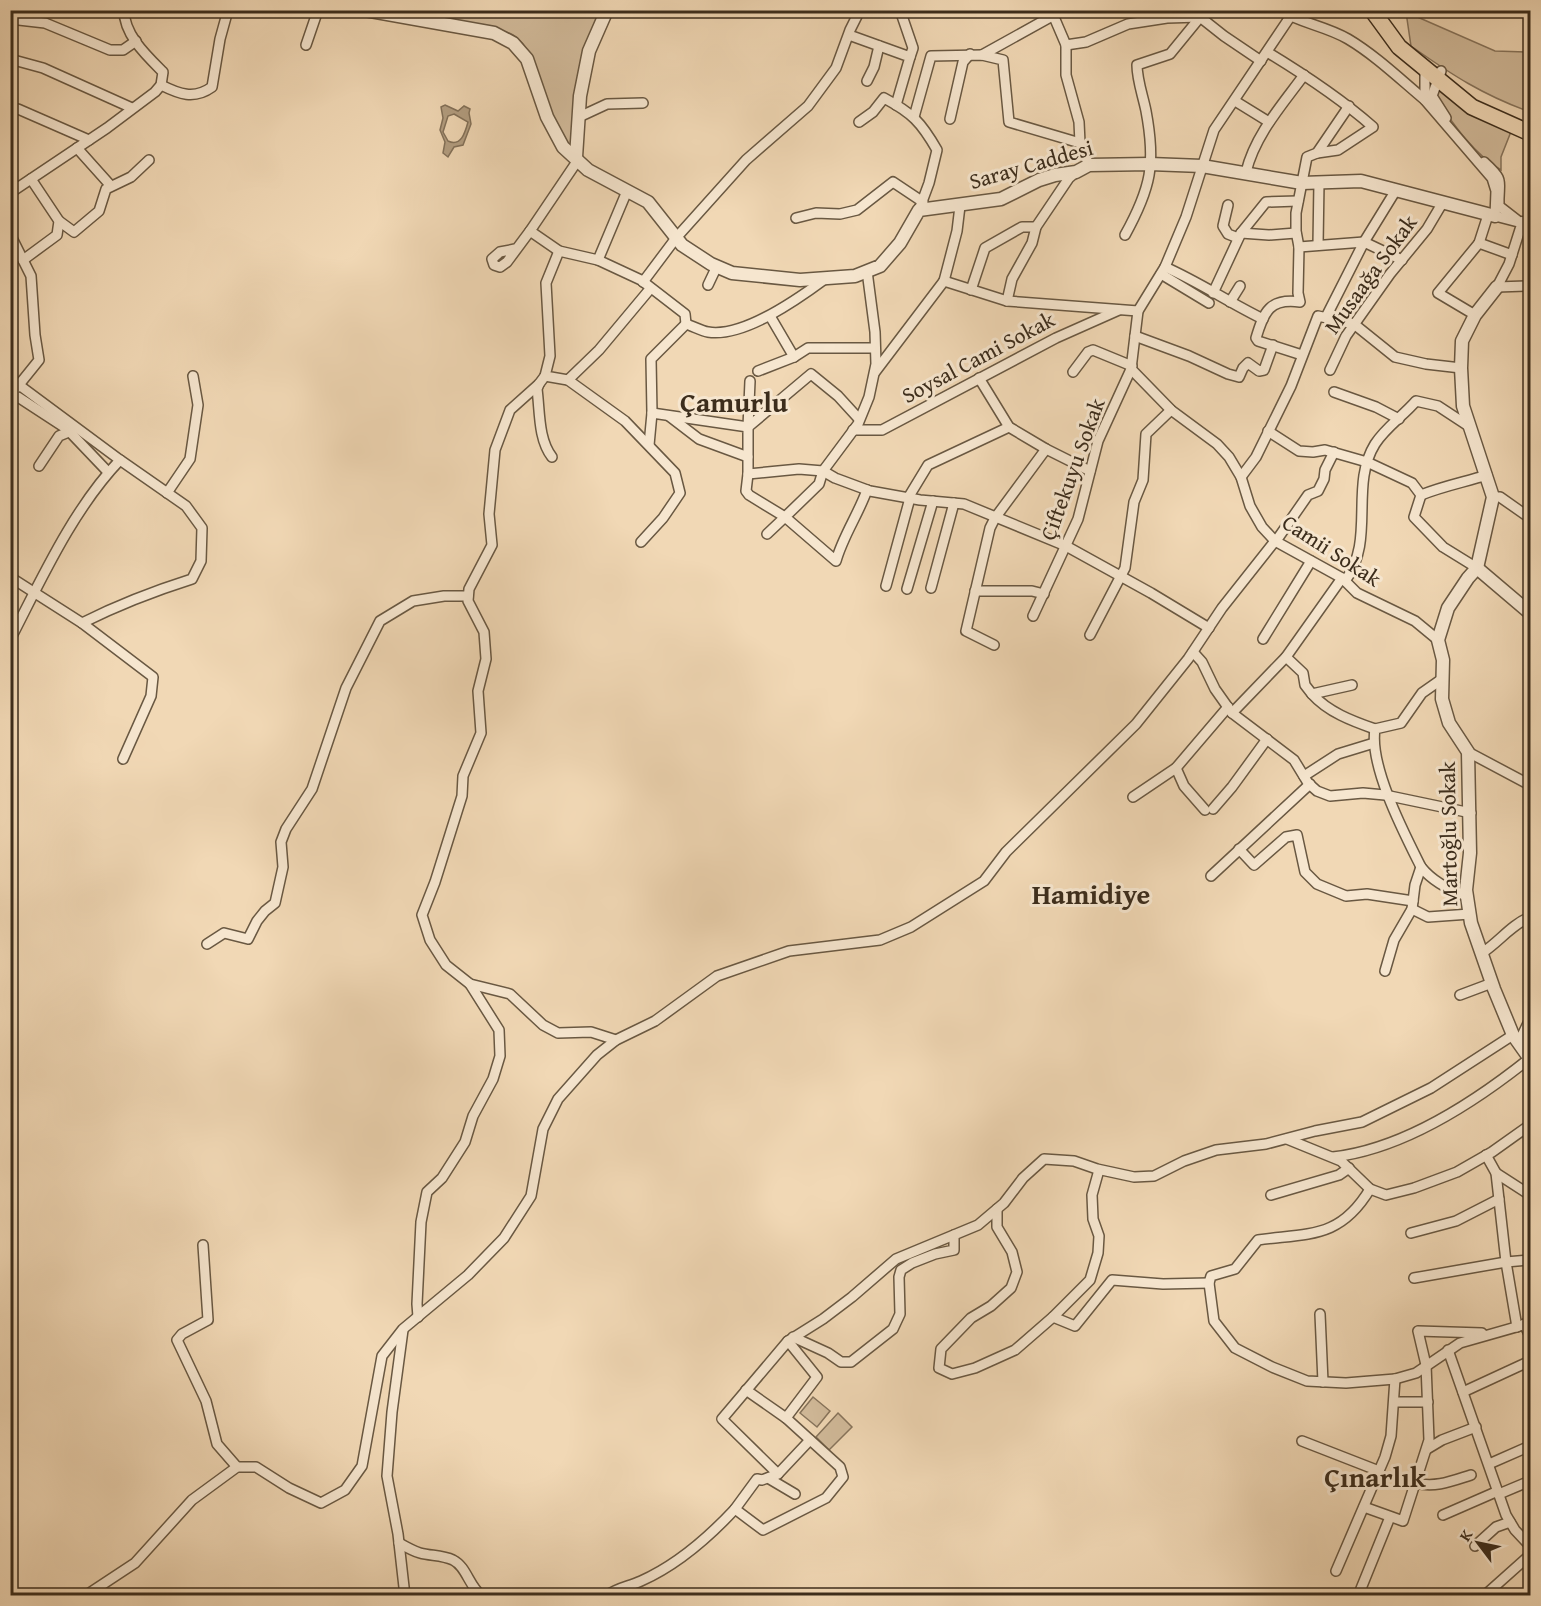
<svg xmlns="http://www.w3.org/2000/svg" width="1541" height="1606" viewBox="0 0 1541 1606" font-family="'Gentium Book Plus',serif">
<style>
.green{fill:#d2bb9b;stroke:#87745c;stroke-width:1.5}
.water{fill:#b39e81;stroke:#837159;stroke-width:1.5;fill-rule:evenodd}
.lines{fill:none;stroke-linecap:round;stroke-linejoin:round}
.minor-casing{stroke:#695842;stroke-width:12}
.tertiary-casing{stroke:#695842;stroke-width:15}
.primary-casing{stroke:#3c2d1c;stroke-width:18}
.minor{stroke:#f6e6cf;stroke-width:9}
.tertiary{stroke:#f6e6cf;stroke-width:12}
.primary{stroke:#f1d8b5;stroke-width:15}
.labels{text-anchor:middle;stroke-width:6;stroke-linejoin:round;paint-order:stroke}
.street-label{font-size:22px;fill:#3c2d1c;stroke:#f6e6cf}
.district-label{font-size:28px;font-weight:bold;fill:#3c2d1c;stroke:#f6e6cf}
</style>
<rect width="100%" height="100%" fill="#f1d8b5"/>
<filter id="stains"><feTurbulence type="fractalNoise" baseFrequency=".00333" numOctaves="4"/><feColorMatrix values="0 0 0 0 .2 0 0 0 0 .09 0 0 0 0 .02 0 0 0 .5 -.17"/></filter>
<radialGradient id="worn" r=".72"><stop offset=".6" stop-color="#630" stop-opacity="0"/><stop offset="1" stop-color="#630" stop-opacity=".3"/></radialGradient>
<g class="green">
<path d="M428,10L601,11L571,148C561,134 552,116 545,100C538,80 533,47 513,35C498,26 447,19 428,15Z"/>
<path d="M1406,12L1495,51L1530,52V112C1483,95 1452,75 1411,46Z"/>
<path d="M1443,87L1512,129L1501,157V170C1473,154 1452,122 1434,96Z"/>
<polygon points="813,1397 830,1411 817,1427 800,1413"/>
<polygon points="838,1413 852,1427 829,1450 816,1437"/>
</g>
<path class="water" d="M445,105L458,111L464,106L470,109L469,113L471,124L463,145L454,147L448,157L443,153L445,142L440,130L443,118L441,107ZM454,114L468,122C465,133 461,147 448,141L443,132L448,116Z"/>
<g class="lines">
<defs>
<g id="minor">
<polyline points="900,10 913,48 910,57"/>
<polyline points="1051,10 1066,45 1066,75 1079,122 1080,143 1089,165"/>
<path d="M1279,10C1300,23 1326,26 1348,39C1375,55 1400,79 1425,100"/>
<polyline points="10,19 45,23 110,50 123,50 136,41"/>
<polyline points="849,35 910,57 896,105"/>
<polyline points="306,45 318,10"/>
<polyline points="1066,45 1086,42 1128,24 1167,18 1200,17 1224,36 1261,61"/>
<path d="M1267,52C1305,75 1340,98 1373,127L1338,150L1317,153"/>
<polyline points="982,55 1054,15"/>
<polyline points="10,59 43,68 132,108"/>
<polyline points="1425,69 1425,100 1492,178 1496,191 1495,216 1522,223 1509,264 1497,287 1530,286"/>
<polyline points="1441,71 1432,96 1446,118"/>
<polyline points="867,81 874,67 879,46"/>
<path d="M161,85C179,94 194,100 212,87L220,39L228,10"/>
<polyline points="1235,101 1269,122"/>
<polyline points="10,110 18,109 89,140"/>
<polyline points="579,117 607,104 643,103"/>
<polyline points="914,117 931,56 982,55 1003,60 1009,122 1080,143"/>
<polyline points="950,119 963,62 970,54"/>
<path d="M859,122L873,112L884,98C912,113 921,122 937,150L929,183L919,210"/>
<polyline points="77,148 111,186"/>
<polyline points="578,160 530,231 559,251 598,260 627,191"/>
<path d="M1484,162C1506,182 1498,180 1499,206L1517,220"/>
<path d="M1246,172C1255,135 1282,105 1304,75"/>
<path d="M10,193L107,128L155,92L161,85L163,72C147,56 124,35 124,10"/>
<polyline points="1228,205 1223,226 1228,234 1238,238"/>
<polyline points="1488,215 1479,243 1512,255"/>
<polyline points="796,218 816,213 840,214 857,210 893,182 923,202"/>
<polyline points="59,221 74,232 99,211 106,189 131,177 149,160"/>
<polyline points="1241,233 1269,235 1296,233"/>
<polyline points="10,234 31,276 35,335 39,360 10,396"/>
<path d="M1125,235C1151,188 1156,164 1146,111C1143,96 1137,80 1137,65L1170,54L1206,10"/>
<polyline points="1318,245 1319,182"/>
<polyline points="1299,247 1364,242 1402,260"/>
<polyline points="515,249 500,252 492,259 494,265 500,267 507,262 530,231"/>
<polyline points="559,251 546,283 550,356 545,376 568,380 625,421 675,473 680,493 663,518 641,542"/>
<polyline points="23,260 57,235 59,221 31,179"/>
<polyline points="598,260 641,280 685,314 686,324"/>
<path d="M1165,267C1199,282 1230,303 1263,319"/>
<polyline points="1161,274 1209,303"/>
<polyline points="944,281 957,231 960,206"/>
<polyline points="643,282 676,238 746,160 808,106 836,68 850,30 859,12"/>
<polyline points="708,285 717,266"/>
<polyline points="971,290 985,248 1022,227 1036,227"/>
<polyline points="1213,293 1241,233 1266,202 1298,201"/>
<polyline points="1007,301 1012,279 1032,243 1036,227 1069,178 1076,172"/>
<polyline points="1230,302 1240,286"/>
<polyline points="1475,315 1438,293 1479,243"/>
<polyline points="770,316 794,357 808,348 875,348"/>
<polyline points="1326,317 1364,242 1396,190"/>
<polyline points="1135,336 1189,356 1228,374 1239,377 1243,368 1248,363 1259,371 1264,370 1273,345"/>
<path d="M1302,355L1258,341L1256,338C1264,311 1270,298 1300,302L1298,293L1299,247L1296,231V213L1307,157L1317,153L1349,106"/>
<polyline points="1131,369 1171,410 1217,444 1229,457 1241,477 1250,506 1262,527 1275,541 1342,578 1357,593 1415,621 1438,640"/>
<polyline points="1330,370 1346,336 1390,274 1427,229 1443,202"/>
<polyline points="758,371 794,357"/>
<polyline points="875,372 944,281 1007,301 1138,311"/>
<polyline points="1073,372 1088,352 1093,350 1132,366"/>
<polyline points="545,376 539,384 510,410 495,450 489,514 492,545 469,589 468,601 484,632 486,659 478,691 481,733 463,776 462,796 435,882 422,915 430,940 446,965 470,984 510,994 543,1025 558,1033 591,1032 616,1040"/>
<polyline points="979,378 1009,427 1046,449 1090,471"/>
<polyline points="568,380 599,350 650,289"/>
<path d="M539,384L537,389C540,411 538,439 552,457"/>
<polyline points="1334,392 1376,407 1399,419"/>
<polyline points="10,397 18,397 67,429 108,472"/>
<path d="M652,413L651,359L686,324C693,326 701,331 708,332C743,338 798,299 825,279"/>
<polyline points="669,416 699,439 748,457"/>
<polyline points="748,427 811,374 838,396 859,419"/>
<polyline points="748,427 750,381"/>
<polyline points="853,430 882,430 1056,338 1119,310"/>
<polyline points="1268,431 1299,451 1313,452 1325,450 1367,462 1412,483 1421,495 1414,517 1443,547 1477,568"/>
<polyline points="649,445 652,413 748,427 748,474 746,491 749,495 785,517 767,534"/>
<polyline points="39,466 59,436 71,431"/>
<polyline points="748,474 799,469 823,471 835,478 870,491 920,500 964,504 1066,546 1151,593 1209,628"/>
<polyline points="1241,477 1256,457 1291,386 1318,316 1354,324 1395,357 1426,364 1461,368"/>
<path d="M867,490C858,515 843,536 836,561L785,517L819,484L823,471L858,424L869,397L876,364L875,332L867,271"/>
<polyline points="167,493 190,459 198,405 193,376"/>
<path d="M1421,495C1443,486 1465,482 1487,475"/>
<polyline points="1493,497 1500,497 1530,518"/>
<polyline points="908,498 928,465 1009,427"/>
<polyline points="1276,541 1308,495 1318,491 1324,479 1325,470 1334,452"/>
<path d="M10,577L82,623C118,605 154,591 192,579L201,561L202,528L186,506L120,460L19,385"/>
<path d="M1345,581C1376,540 1349,486 1375,444C1385,428 1403,416 1416,401L1438,406L1470,427"/>
<polyline points="886,586 910,498"/>
<polyline points="931,588 954,503"/>
<polyline points="907,589 933,501"/>
<polyline points="975,591 1032,591 1044,594"/>
<polyline points="1033,616 1078,519 1098,441 1131,369 1138,311 1165,267 1186,217 1214,130 1290,17"/>
<polyline points="82,623 153,677 151,696 123,759"/>
<polyline points="1090,635 1125,568 1134,502 1143,480 1146,434 1171,410"/>
<polyline points="1263,639 1311,561"/>
<path d="M10,640C41,580 73,509 120,460"/>
<polyline points="994,645 966,631 990,528 995,518 1046,449"/>
<polyline points="1193,652 1202,662 1215,689 1232,713 1294,760 1308,783 1317,791 1330,796 1363,793 1385,795 1471,813"/>
<polyline points="1286,657 1303,673 1305,685 1312,694"/>
<path d="M1442,679L1422,693L1401,723L1375,729C1369,766 1404,833 1421,867C1433,882 1449,890 1467,896"/>
<path d="M1352,685L1312,694C1328,712 1352,721 1375,729"/>
<polyline points="1232,713 1286,657 1342,578"/>
<polyline points="1468,752 1530,785"/>
<polyline points="1176,768 1184,786 1205,810"/>
<polyline points="1304,776 1338,754 1374,743"/>
<polyline points="1133,797 1176,768 1228,707"/>
<polyline points="1213,809 1232,787 1267,739"/>
<polyline points="1239,849 1254,865 1286,837 1297,835 1305,872 1317,884 1346,896 1367,894 1413,901"/>
<polyline points="1211,876 1310,784"/>
<polyline points="1412,909 1428,917 1470,914"/>
<polyline points="207,944 224,933 248,939 257,921 265,911 275,903 283,867 281,842 286,829 312,789 346,688 380,621 413,601 444,596 468,596"/>
<path d="M1482,953C1499,942 1511,925 1530,917"/>
<polyline points="1385,971 1394,940 1412,909 1415,885 1421,867"/>
<polyline points="1460,995 1492,983"/>
<polyline points="1519,1042 1530,1019"/>
<polyline points="1287,1139 1341,1161 1370,1189 1386,1195 1414,1188 1457,1172 1492,1152 1530,1125"/>
<polyline points="1486,1155 1496,1173 1506,1262 1517,1327"/>
<path d="M1333,1157C1404,1149 1475,1102 1530,1058"/>
<polyline points="1496,1173 1530,1195"/>
<path d="M1370,1189C1340,1239 1309,1233 1258,1240L1235,1269L1211,1276L1209,1283L1214,1321L1235,1348L1272,1367L1307,1381L1346,1383L1395,1379L1416,1373L1460,1343L1530,1323"/>
<polyline points="1271,1195 1339,1175 1349,1168"/>
<polyline points="997,1209 997,1227 1012,1252 1017,1272 1011,1288 991,1306 971,1318 941,1349 939,1368 952,1374 975,1368 1015,1350 1053,1317 1090,1280 1098,1253 1099,1236 1093,1219 1092,1195 1099,1170"/>
<polyline points="1411,1233 1456,1221 1499,1199"/>
<polyline points="203,1245 208,1320 182,1334 177,1340 206,1401 217,1444 237,1467"/>
<polyline points="1414,1278 1506,1262 1530,1260"/>
<polyline points="1320,1314 1323,1382"/>
<polyline points="418,1317 417,1304 421,1222 427,1192 442,1178 465,1142 473,1116 493,1079 500,1056 499,1030 470,984"/>
<polyline points="1053,1317 1075,1326 1112,1280 1163,1284 1209,1283"/>
<polyline points="1524,1324 1530,1336"/>
<polyline points="403,1330 392,1412 387,1476 398,1534 405,1596"/>
<polyline points="793,1337 828,1353 841,1362 851,1362 893,1329 900,1314 899,1277 901,1270 912,1263 935,1254 954,1250 954,1235"/>
<polyline points="1448,1350 1506,1515 1515,1530 1530,1546"/>
<polyline points="746,1390 786,1418"/>
<polyline points="1463,1392 1530,1361"/>
<polyline points="1394,1402 1428,1402"/>
<polyline points="810,1440 778,1474 722,1419 788,1341 823,1319 852,1297 896,1259 978,1225 1004,1203 1023,1178 1044,1159 1074,1161 1097,1169 1134,1177 1154,1176 1184,1161 1216,1150 1266,1144 1315,1131 1362,1122 1431,1088 1513,1035"/>
<polyline points="1302,1441 1379,1471"/>
<polyline points="1427,1449 1442,1440 1476,1427"/>
<polyline points="1489,1464 1530,1446"/>
<polyline points="778,1474 762,1480 757,1479 735,1509 763,1530 826,1498 843,1477 840,1467 786,1418 817,1377 788,1341"/>
<polyline points="768,1478 795,1494"/>
<path d="M1415,1483C1436,1488 1452,1481 1471,1475"/>
<polyline points="1499,1494 1530,1481"/>
<polyline points="1364,1507 1403,1521 1429,1440 1426,1365 1418,1331 1482,1333"/>
<polyline points="1443,1515 1498,1491"/>
<path d="M399,1543C406,1547 413,1551 420,1553C431,1556 442,1555 453,1560C467,1567 469,1587 482,1596"/>
<polyline points="1475,1546 1496,1527 1510,1522"/>
<polyline points="1336,1571 1385,1457 1391,1436 1395,1379"/>
<polyline points="85,1596 135,1563 192,1500 237,1467 256,1467 289,1488 321,1503 345,1490 362,1466 382,1356 403,1329 468,1275 504,1238 531,1196 543,1129 558,1099 597,1055 616,1040 655,1021 717,976 789,951 880,940 911,927 984,881 1006,852 1136,724 1188,659 1222,608 1275,541"/>
<path d="M606,1596C619,1587 628,1587 641,1581C677,1565 708,1538 735,1509"/>
<polyline points="1358,1596 1390,1517"/>
<polyline points="1484,1596 1530,1555"/>
</g>
<g id="tertiary">
<polyline points="365,10 494,33 513,43 527,59 547,117 563,147 588,170 648,202 682,245 711,264 732,273 800,280 855,276 880,266 900,243 919,210 1001,199 1039,180 1055,175 1076,172 1089,165 1150,164 1202,166 1302,183 1361,181 1495,216"/>
<polyline points="576,157 580,96 589,51 607,10"/>
<polyline points="1522,223 1530,225"/>
<polyline points="1497,287 1475,315 1462,341 1461,368 1463,406 1493,497 1477,568 1468,578 1448,608 1438,640 1443,660 1442,699 1449,723 1468,752 1470,853 1466,890 1471,923 1494,989 1513,1035 1530,1059"/>
<polyline points="1477,568 1530,613"/>
</g>
<polyline id="primary" points="1372,10 1399,47 1472,107 1530,133"/>
</defs>
<use href="#minor" class="minor-casing"/>
<use href="#tertiary" class="tertiary-casing"/>
<use href="#primary" class="primary-casing"/>
<use href="#minor" class="minor"/>
<use href="#tertiary" class="tertiary"/>
<use href="#primary" class="primary"/>
</g>
<g class="labels">
<g class="street-label">
<text transform="translate(1031 164) rotate(-16)" y="8">Saray Caddesi</text>
<text transform="translate(1370 274) rotate(-54)" y="8">Musaağa Sokak</text>
<text transform="translate(978 357) rotate(-28)" y="8">Soysal Cami Sokak</text>
<text transform="translate(1072 469) rotate(-70)" y="8">Çiftekuyu Sokak</text>
<text transform="translate(1332 550) rotate(33)" y="8">Camii Sokak</text>
<text transform="translate(1448 834) rotate(-91)" y="8">Martoğlu Sokak</text>
</g>
<g class="district-label">
<text x="734" y="412">Çamurlu</text>
<text x="1091" y="904">Hamidiye</text>
<text x="1375" y="1487">Çınarlık</text>
</g>
</g>
<rect width="1541" height="1606" fill="none" stroke="#f1d8b5" stroke-width="36"/>
<rect x="12" y="12" width="1517" height="1582" fill="none" stroke="#3c2d1c" stroke-width="3"/>
<rect x="18" y="18" width="1505" height="1570" fill="none" stroke="#3c2d1c" stroke-width="1.5"/>
<g transform="translate(1478 1543) rotate(302)" stroke="#f6e6cf" stroke-width="4.5" paint-order="stroke">
<path d="M0-4.5L10 22L0 15L-10 22Z" fill="#3c2d1c"/>
<text y="-9" font-size="16" font-weight="bold" text-anchor="middle" fill="#3c2d1c">K</text>
</g>
<rect width="100%" height="100%" filter="url(#stains)"/>
<rect width="100%" height="100%" fill="url(#worn)"/>
</svg>
